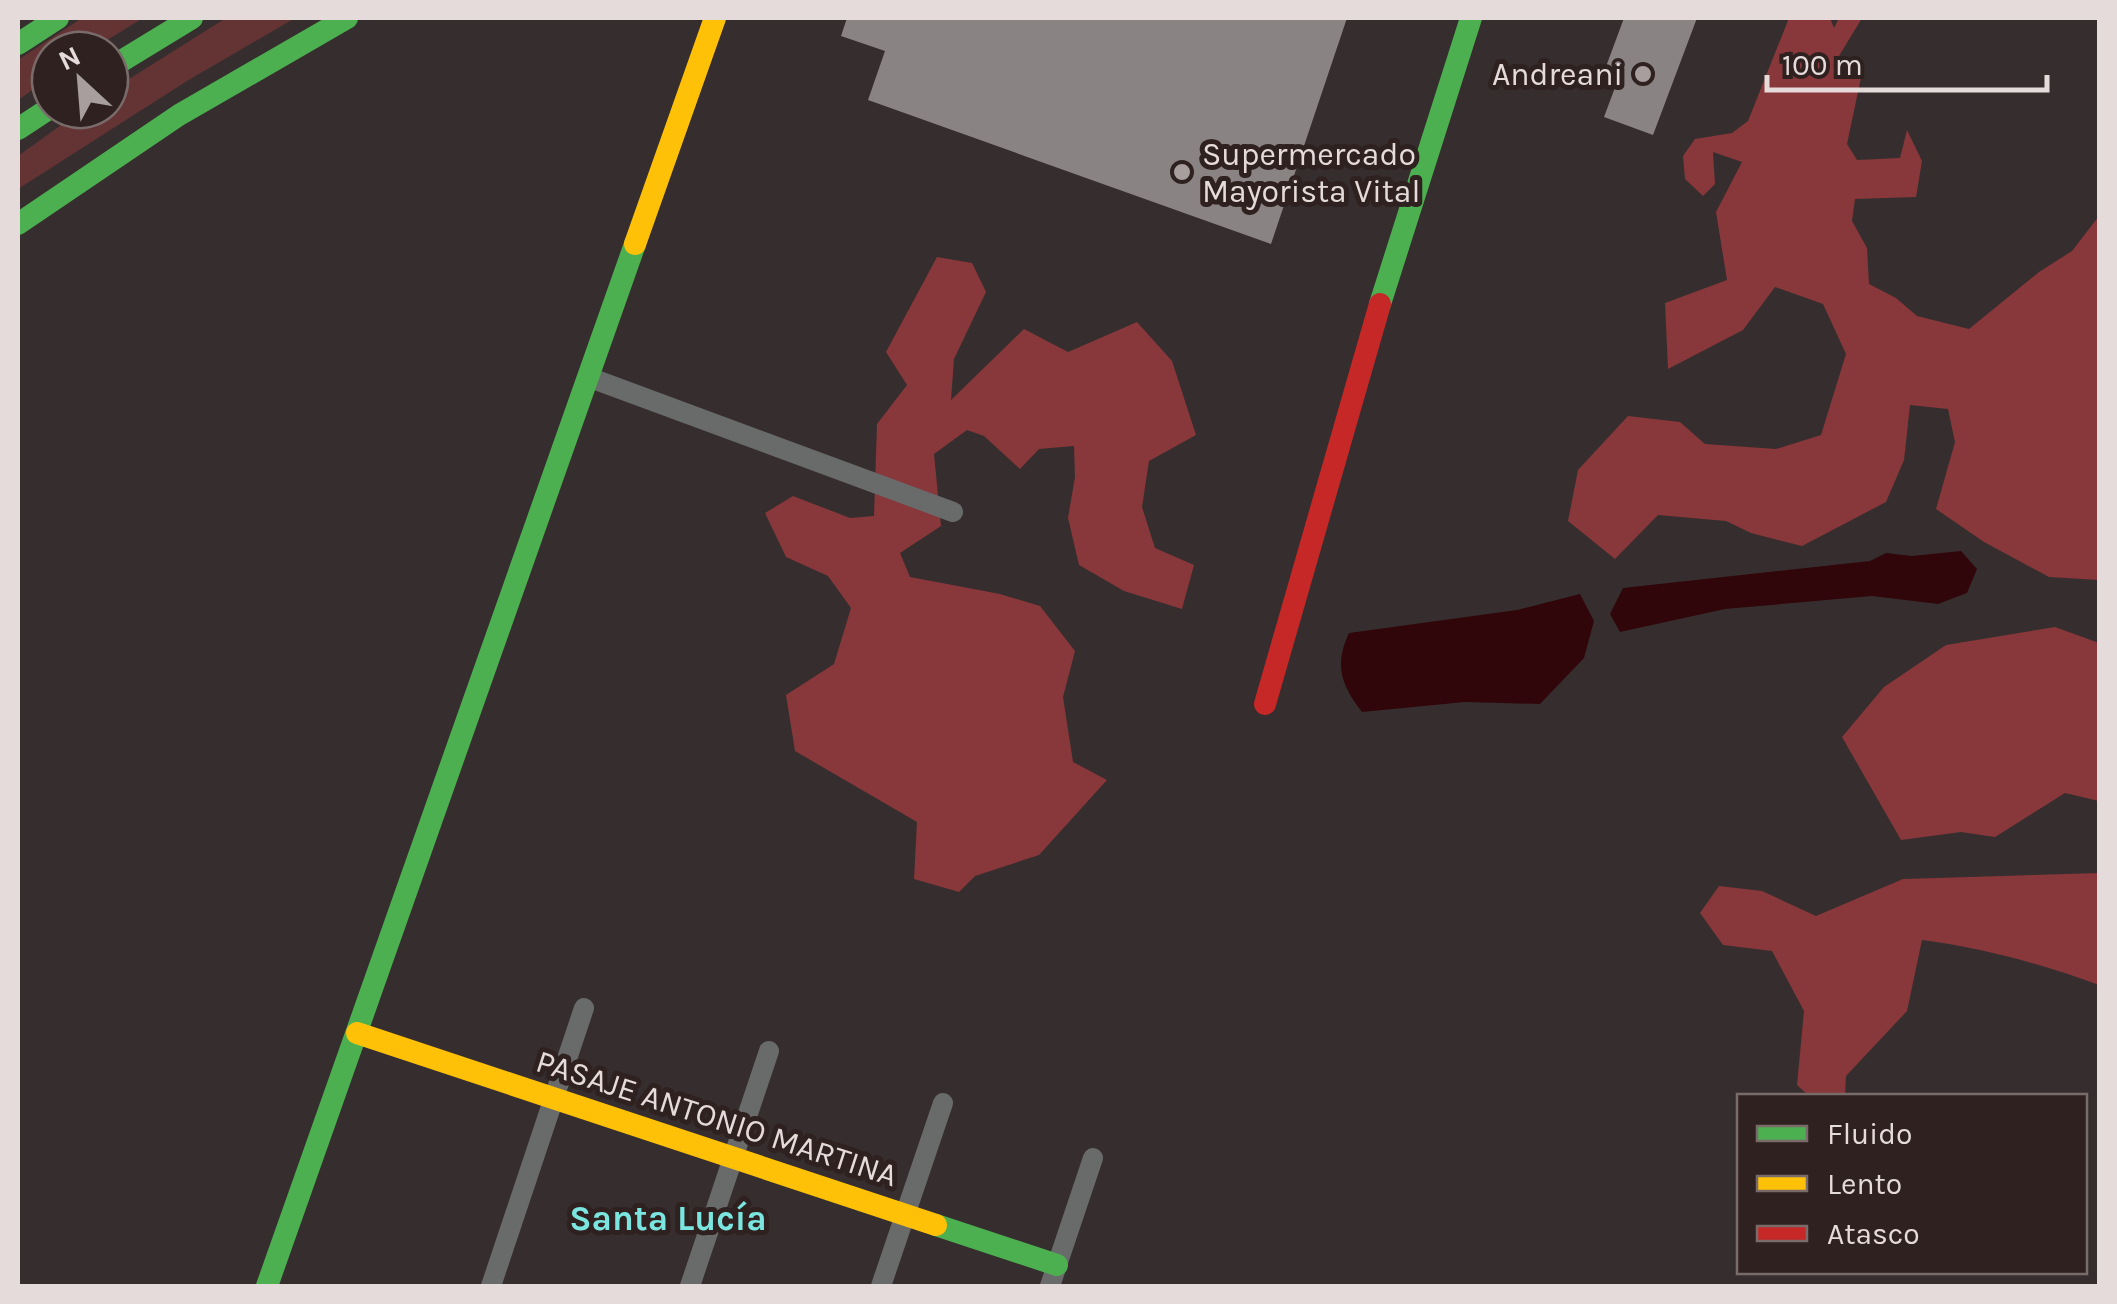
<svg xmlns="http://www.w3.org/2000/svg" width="2117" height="1304" viewBox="0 0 2117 1304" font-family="Karla,sans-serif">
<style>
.green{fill:#643434}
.forest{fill:#88373a}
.water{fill:#31060b}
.building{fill:#8a8383}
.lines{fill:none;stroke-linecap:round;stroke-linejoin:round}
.street{stroke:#696a6a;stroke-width:20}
.fast{stroke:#4caf50;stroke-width:22}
.slow{stroke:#ffc107;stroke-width:22}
.jam{stroke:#c62828;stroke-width:22}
.poi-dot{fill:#a89e9e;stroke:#2f2120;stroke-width:4}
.labels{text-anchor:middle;stroke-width:10;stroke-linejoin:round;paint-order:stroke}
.poi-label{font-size:32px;fill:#e5dbda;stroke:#2f2120;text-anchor:end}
.street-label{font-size:32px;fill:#e5dbda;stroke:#2f2120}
.neighbourhood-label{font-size:35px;font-weight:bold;fill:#7be6df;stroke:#2f2120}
</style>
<rect width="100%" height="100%" fill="#362e2e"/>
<g class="green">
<polygon points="82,18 143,18 91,50 50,50 50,78 18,100 18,60"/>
<polygon points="226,18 295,18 187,81 18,189 18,156 82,110 110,110 110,91"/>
</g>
<g class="forest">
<polygon points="1789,18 1830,18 1834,28 1839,18 1862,18 1833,66 1862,73 1847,144 1857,160 1900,158 1907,130 1922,161 1916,197 1855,199 1852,221 1867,248 1869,284 1896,298 1917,316 1969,329 2039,272 2072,251 2099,216 2099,580 2049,577 1984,542 1936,509 1955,442 1948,409 1910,405 1904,460 1886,502 1802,546 1751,533 1726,521 1658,515 1615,559 1568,521 1578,470 1628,416 1680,422 1705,444 1776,449 1821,435 1846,354 1823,304 1775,287 1743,330 1668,369 1665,303 1727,280 1716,212 1742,162 1713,152 1715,184 1703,196 1685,179 1683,156 1695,139 1732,133 1748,121"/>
<polygon points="937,257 972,263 986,292 954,359 951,400 1024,329 1068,352 1137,322 1172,361 1196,435 1149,461 1142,507 1155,548 1194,565 1182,609 1124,591 1079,565 1068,518 1075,477 1074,446 1039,449 1020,469 984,436 967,430 934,454 941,526 900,553 910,577 1000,594 1040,606 1075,651 1063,697 1073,762 1107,780 1039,855 975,876 959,892 914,879 917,822 795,751 786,695 834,664 851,608 828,576 786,557 765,513 793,496 850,518 874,516 877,424 907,385 886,352"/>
<polygon points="2055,627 2099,643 2099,801 2065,793 1995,837 1961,832 1901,840 1842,737 1884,687 1946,645"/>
<path d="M2099,873V985C2041,964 1984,948 1922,940L1907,1011L1846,1076L1845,1096H1809L1797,1085L1804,1011L1772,951L1723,945L1700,913L1719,886L1762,891L1816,916L1903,879Z"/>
</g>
<g class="water">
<polygon points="1961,551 1977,569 1967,593 1938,604 1872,596 1725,609 1620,632 1610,614 1623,588 1870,561 1886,553 1912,556"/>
<path d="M1580,594L1594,621L1584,658L1540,704L1465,702L1362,712C1341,685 1334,665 1349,633L1517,610Z"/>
</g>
<g class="building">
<polygon points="847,18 1347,18 1271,244 868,100 885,51 841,36"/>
<polygon points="1624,18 1697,18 1653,135 1604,117 1619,77 1604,72"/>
</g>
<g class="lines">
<g class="street">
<polyline points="588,377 953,512"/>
<polyline points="491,1286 584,1008"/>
<polyline points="690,1286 769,1051"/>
<polyline points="881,1286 943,1103"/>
<polyline points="1050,1286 1093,1158"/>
</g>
<g class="fast">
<polyline points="18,44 58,18"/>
<polyline points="110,68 192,18"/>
<polyline points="18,129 50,108"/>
<polyline points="18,224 179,115 347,18"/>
<polyline points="1380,304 1471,18"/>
<polyline points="936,1225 1057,1265"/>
<polyline points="267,1286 635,244"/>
</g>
<g class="slow">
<polyline points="635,244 715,18"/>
<polyline points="357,1033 936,1225"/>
</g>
<polyline class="jam" points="1265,704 1380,304"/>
</g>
<g class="poi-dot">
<circle cx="1643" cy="74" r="10"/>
<circle cx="1182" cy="172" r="10"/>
</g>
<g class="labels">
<g class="poi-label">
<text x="1623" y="85">Andreani</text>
<text x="1202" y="165" text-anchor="start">Supermercado<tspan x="1202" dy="37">Mayorista Vital</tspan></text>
</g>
<g class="street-label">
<text transform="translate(717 1118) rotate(18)" y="11">PASAJE ANTONIO MARTINA</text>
</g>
<g class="neighbourhood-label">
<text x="668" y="1230">Santa Lucía</text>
</g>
</g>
<rect width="2117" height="1304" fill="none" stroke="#e5dbda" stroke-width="40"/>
<rect x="1737" y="1094" width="350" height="180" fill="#2f2120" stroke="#786b6a" stroke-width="2.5"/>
<rect x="1757" y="1126" width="50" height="15" fill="#4caf50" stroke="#786b6a" stroke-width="2.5"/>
<text x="1827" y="1144" font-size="30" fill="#e5dbda">Fluido</text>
<rect x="1757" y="1176" width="50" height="15" fill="#ffc107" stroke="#786b6a" stroke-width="2.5"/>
<text x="1827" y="1194" font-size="30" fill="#e5dbda">Lento</text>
<rect x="1757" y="1226" width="50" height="15" fill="#c62828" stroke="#786b6a" stroke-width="2.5"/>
<text x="1827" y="1244" font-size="30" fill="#e5dbda">Atasco</text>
<g transform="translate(80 80) rotate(334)"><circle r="48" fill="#2f2120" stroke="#786b6a" stroke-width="2.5"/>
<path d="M0-8L18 38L0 25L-18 38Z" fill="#a89e9e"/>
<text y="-15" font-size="28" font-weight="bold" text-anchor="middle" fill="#e5dbda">N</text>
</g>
<path d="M1767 75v15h280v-15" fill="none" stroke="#e5dbda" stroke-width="5"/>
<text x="1782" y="75" font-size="30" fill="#e5dbda" stroke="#2f2120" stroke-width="8" paint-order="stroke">100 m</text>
</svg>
